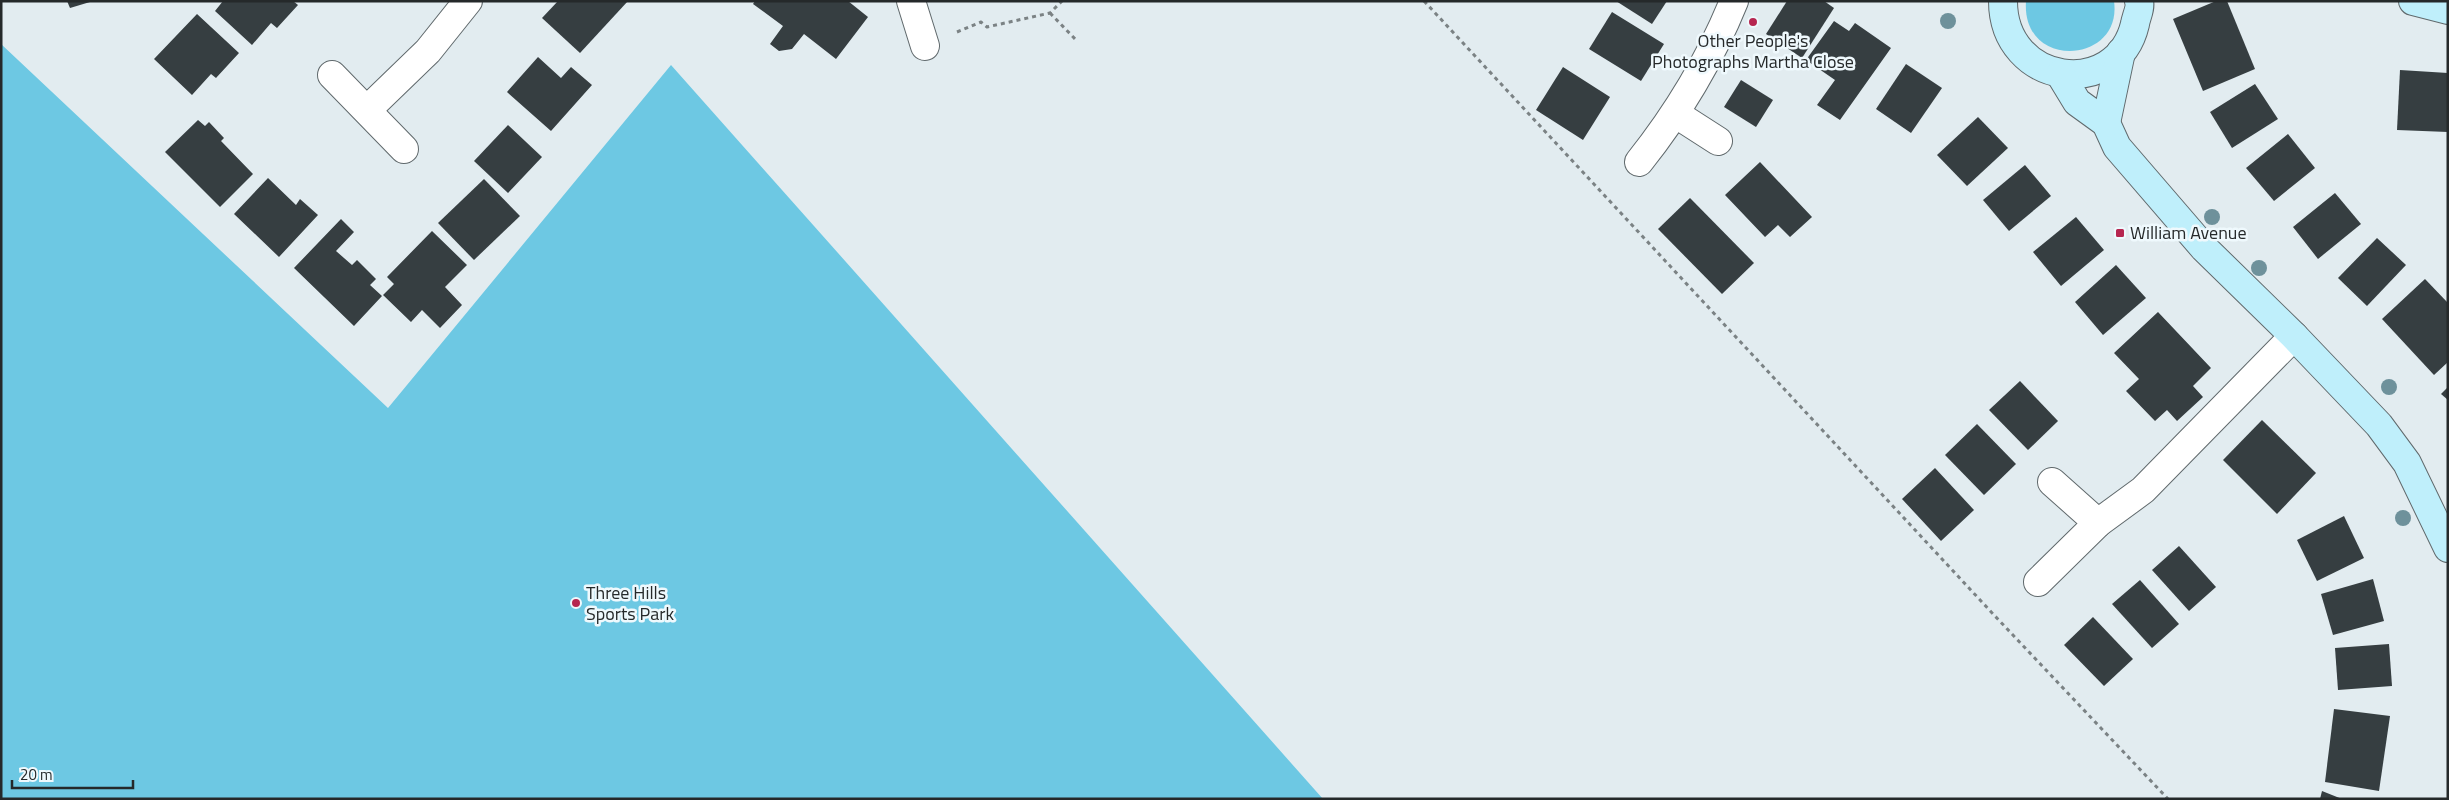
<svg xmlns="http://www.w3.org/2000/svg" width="2449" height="800" viewBox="0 0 2449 800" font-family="'Titillium Web',sans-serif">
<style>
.green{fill:#6dc8e3}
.building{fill:#363e41}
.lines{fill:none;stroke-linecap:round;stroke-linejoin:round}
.street-casing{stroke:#60696c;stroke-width:30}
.secondary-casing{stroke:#60696c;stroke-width:30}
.path{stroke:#7b8284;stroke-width:3;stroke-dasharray:4 4;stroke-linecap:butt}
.street{stroke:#fff;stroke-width:28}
.secondary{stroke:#bfeffb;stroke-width:28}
.tree{fill:#6e919b}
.poi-dot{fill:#b62650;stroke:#eff9fd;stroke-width:2}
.labels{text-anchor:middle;stroke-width:5;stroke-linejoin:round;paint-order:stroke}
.poi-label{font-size:18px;fill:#25292a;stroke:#eff9fd;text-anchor:start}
</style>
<rect width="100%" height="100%" fill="#e2ecf0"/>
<g class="green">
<path d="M2026,1H2114C2123,64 2021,71 2026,1Z"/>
<polygon points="1,44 388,408 671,65 1323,799 1,799"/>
</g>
<g class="building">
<polygon points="67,1 90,1 90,2 70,8"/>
<polygon points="223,1 293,1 298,5 277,28 271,23 252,45 215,11"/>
<polygon points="558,1 628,1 580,53 542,18"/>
<polygon points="755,1 848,1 868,17 836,59 804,34 792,49 779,51 770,44 783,26 753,4"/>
<polygon points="1616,1 1667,1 1652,24"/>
<polygon points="1787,1 1824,1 1834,8 1802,58 1766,34"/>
<polygon points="2216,1 2227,1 2255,69 2203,91 2173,19"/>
<polygon points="1612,12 1664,44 1641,81 1589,49"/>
<polygon points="197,14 239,53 216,78 211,74 192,95 154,59"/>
<polygon points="1834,21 1849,31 1855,23 1891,48 1840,120 1817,105 1835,80 1806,60"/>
<polygon points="538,57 561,78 571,67 592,85 551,131 507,92"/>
<polygon points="1906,64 1942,88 1911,133 1876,109"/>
<polygon points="1563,67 1610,97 1583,140 1536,110"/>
<polygon points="2400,70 2448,73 2448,132 2397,130"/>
<polygon points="1741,80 1773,100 1756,127 1724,107"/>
<polygon points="2255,84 2278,119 2232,148 2210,112"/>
<polygon points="1978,117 2008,148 1967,186 1937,155"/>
<polygon points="198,120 205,126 209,122 224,138 221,141 253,174 220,207 165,152"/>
<polygon points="508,125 542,157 508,193 474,161"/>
<polygon points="2288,134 2315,168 2274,201 2246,168"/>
<polygon points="1760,162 1812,217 1790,237 1778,225 1765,237 1725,195"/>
<polygon points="2025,165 2051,196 2009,231 1983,200"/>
<polygon points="268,178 296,205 300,199 318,215 279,257 234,214"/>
<polygon points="484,179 520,216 474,260 438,223"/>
<polygon points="2335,193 2361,224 2318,259 2293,227"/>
<polygon points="1690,198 1754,263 1722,294 1658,229"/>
<polygon points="2076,217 2104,250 2061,286 2033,252"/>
<polygon points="341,219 354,232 336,251 352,265 357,260 376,279 370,285 382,296 354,326 294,268"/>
<polygon points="432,231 467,265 445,287 462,305 440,328 422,310 411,322 383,295 394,284 387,277"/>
<polygon points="2377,238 2406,265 2367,306 2338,278"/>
<polygon points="2116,265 2146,298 2103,335 2075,302"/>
<polygon points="2425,279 2448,303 2448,362 2434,375 2382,319"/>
<polygon points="2158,312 2211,368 2193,386 2203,397 2177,421 2167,410 2155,421 2126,391 2139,379 2114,353"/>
<polygon points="2020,381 2058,421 2028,450 1989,410"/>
<polygon points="2448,387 2448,400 2441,394"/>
<polygon points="2262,420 2316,473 2277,514 2223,460"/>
<polygon points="1977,424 2016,464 1984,495 1945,455"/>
<polygon points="1935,468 1974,510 1941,541 1902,499"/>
<polygon points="2344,516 2364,558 2317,581 2297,540"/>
<polygon points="2179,546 2216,587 2189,611 2152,570"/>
<polygon points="2373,579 2384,621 2333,635 2321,594"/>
<polygon points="2140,580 2179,624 2152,648 2112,604"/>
<polygon points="2093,617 2133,659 2104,686 2064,645"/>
<polygon points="2389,644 2392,686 2338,690 2335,648"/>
<polygon points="2334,709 2390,716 2379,791 2325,782"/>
<polygon points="2322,791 2342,799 2320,799"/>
</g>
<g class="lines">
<defs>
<g id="street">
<polyline points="911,1 925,46"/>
<polyline points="332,75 404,149"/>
<polyline points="367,110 428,51 468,1"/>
<polyline points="1676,114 1718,141"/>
<path d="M1639,162C1678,113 1710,60 1734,1"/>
<polyline points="2052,482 2098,523"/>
<polyline points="2038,582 2098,523 2143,490 2294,336"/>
</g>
<g id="secondary">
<path d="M2003,1C2003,86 2117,101 2135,24C2136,17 2141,8 2139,1"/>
<polyline points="2413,1 2448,10"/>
<polyline points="2060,74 2077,102 2106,123 2117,147 2204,248 2294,336 2379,425 2407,463 2448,548"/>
<polyline points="2106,123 2121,52"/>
</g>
</defs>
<use href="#street" class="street-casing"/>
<use href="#secondary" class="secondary-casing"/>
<g class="path">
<polyline points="1424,1 1994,615 2168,799"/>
<polyline points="1667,1 1667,2"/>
<polyline points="1050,13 1077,41"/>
<polyline points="957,32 981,22 987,27 1050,13 1062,1"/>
</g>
<use href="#street" class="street"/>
<use href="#secondary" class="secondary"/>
</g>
<g class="tree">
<circle cx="1948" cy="21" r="8"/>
<circle cx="2212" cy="217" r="8"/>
<circle cx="2259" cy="268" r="8"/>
<circle cx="2389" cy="387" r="8"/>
<circle cx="2403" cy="518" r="8"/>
</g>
<g class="poi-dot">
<circle cx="1753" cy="22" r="5"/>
<rect x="2115" y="228" width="10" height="10" rx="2.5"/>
<circle cx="576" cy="603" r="5"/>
</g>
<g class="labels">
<g class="poi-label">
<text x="1753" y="47" text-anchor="middle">Other People's<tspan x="1753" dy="21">Photographs Martha Close</tspan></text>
<text x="2130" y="239">William Avenue</text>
<text x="586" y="599">Three Hills<tspan x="586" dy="21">Sports Park</tspan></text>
</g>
</g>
<rect width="2449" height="800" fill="none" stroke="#25292a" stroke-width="5"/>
<path d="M12 780v8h121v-8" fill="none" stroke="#25292a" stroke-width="2.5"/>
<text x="20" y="780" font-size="15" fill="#25292a" stroke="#eff9fd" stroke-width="4" paint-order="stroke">20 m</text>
</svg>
